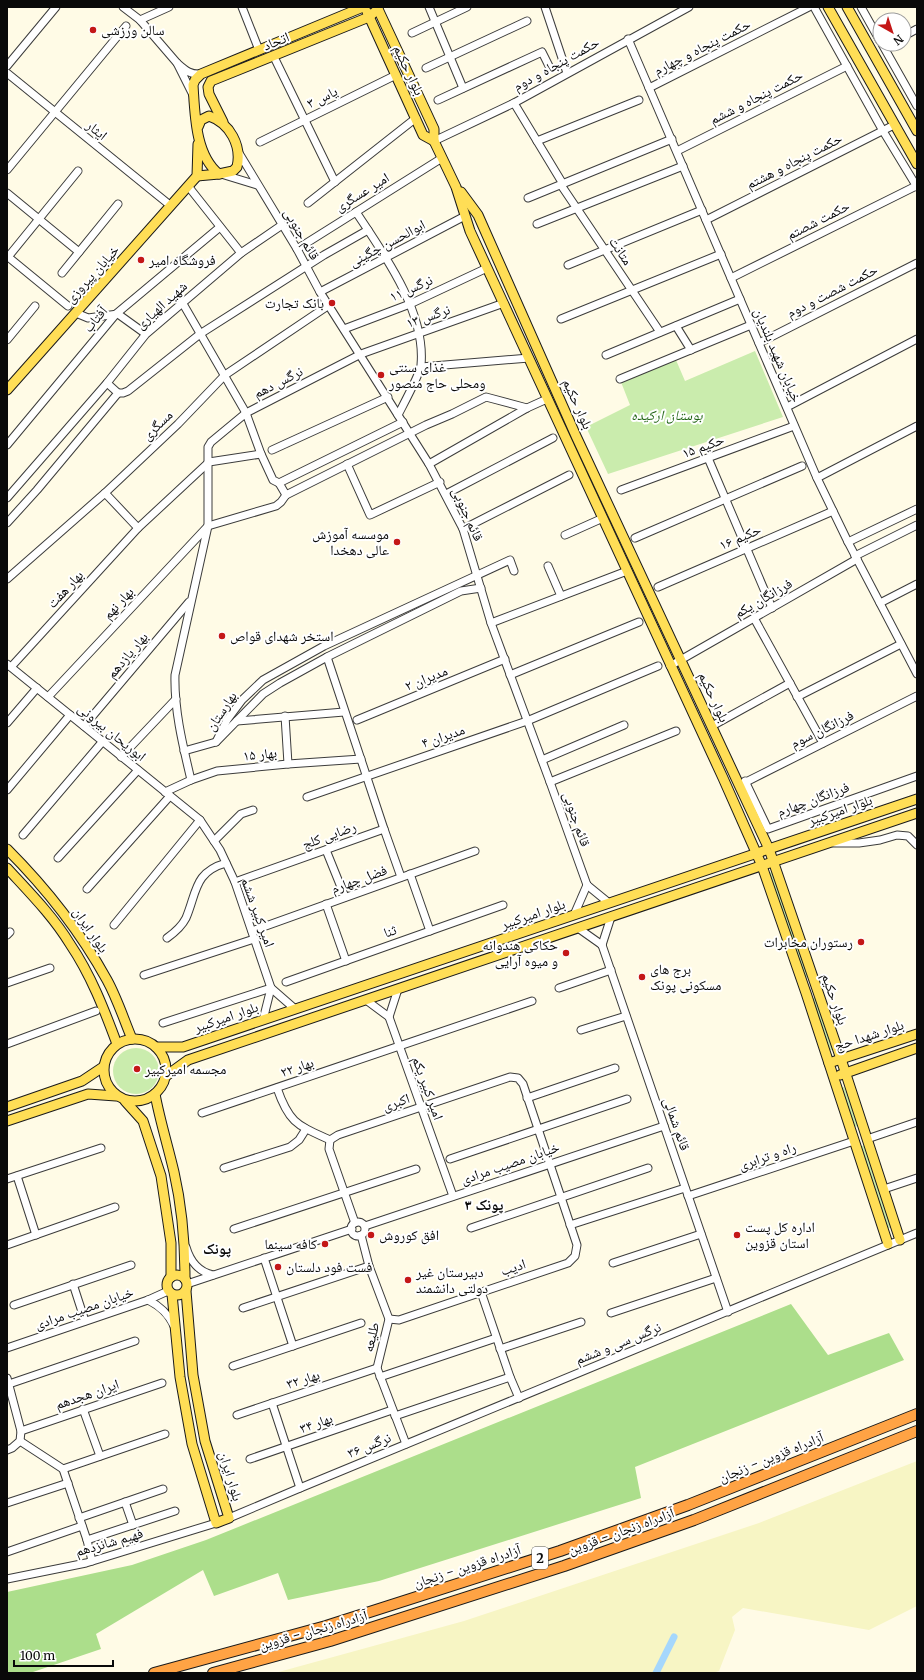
<svg xmlns="http://www.w3.org/2000/svg" width="924" height="1680" viewBox="0 0 924 1680" font-family="Merriweather,'Noto Naskh Arabic',serif">
<style>
.farmland{fill:#f7f5c4}
.green{fill:#caecad}
.forest{fill:#acde8b}
.lines{fill:none;stroke-linecap:round;stroke-linejoin:round}
.canal{stroke:#a5d7fc;stroke-width:7}
.minor-casing{stroke:#3c3c3c;stroke-width:9}
.major-casing{stroke:#1a1a1a;stroke-width:11}
.highway-casing{stroke:#1a1a1a;stroke-width:12}
.minor{stroke:#fff;stroke-width:7}
.major{stroke:#ffde56;stroke-width:9}
.highway{stroke:#ffa344;stroke-width:10}
.poi-dot{fill:#c41717;stroke:#fff;stroke-width:1.5}
.labels{text-anchor:middle;stroke-width:4;stroke-linejoin:round;paint-order:stroke}
.shield{fill:#fff;stroke:#535353;stroke-width:1}
.shield-label{font-size:13px;font-weight:bold;fill:#090909}
.poi-label{font-size:14px;fill:#090909;stroke:#fff;text-anchor:start}
.street-label{font-size:14px;fill:#090909;stroke:#fff}
.park-label{font-size:14px;font-style:italic;fill:#226516;stroke:#fff}
.neighbourhood-label{font-size:15px;font-weight:bold;fill:#090909;stroke:#fff}
</style>
<rect width="100%" height="100%" fill="#fffbe6"/>
<polygon class="farmland" points="917,1461 917,1606 869,1630 743,1608 732,1617 735,1630 719,1671 713,1673 275,1673 464,1621 759,1523"/>
<g class="green">
<polygon points="755,351 783,417 608,474 586,427 630,405 621,382 676,360 685,381"/>
<polygon points="772,872 808,975 806,978 803,977 768,873"/>
<polygon points="816,997 833,1050 827,1050 811,999"/>
<circle cx="136" cy="1071" r="23"/>
<polygon points="844,1087 859,1126 852,1127 840,1088"/>
<polygon points="865,1145 893,1227 886,1229 859,1147"/>
</g>
<polygon class="forest" points="791,1304 828,1355 889,1333 904,1360 635,1467 641,1498 379,1581 288,1600 278,1573 214,1596 203,1570 96,1634 101,1649 30,1673 7,1673 7,1592 132,1565 206,1540"/>
<g class="lines">
<polyline class="canal" points="656,1673 674,1637"/>
<defs>
<g id="minor">
<polyline points="123,7 140,20 177,63"/>
<polyline points="242,7 259,50"/>
<polyline points="429,7 463,88"/>
<polyline points="545,7 567,73"/>
<polyline points="814,7 883,131 917,187"/>
<polyline points="861,7 880,41"/>
<polyline points="140,20 169,7"/>
<polyline points="412,33 467,7"/>
<polyline points="904,36 917,29"/>
<polyline points="628,39 817,478 848,542 917,674"/>
<polyline points="882,44 917,106"/>
<polyline points="274,57 335,182"/>
<polyline points="7,66 56,7"/>
<polyline points="426,68 527,21"/>
<polyline points="7,73 171,206"/>
<polyline points="649,88 809,7"/>
<path d="M193,95L177,63C185,70 190,75 201,74"/>
<polyline points="438,100 542,52 549,66"/>
<polyline points="514,103 563,184"/>
<polyline points="434,141 514,103 689,7"/>
<polyline points="537,141 639,100"/>
<polyline points="260,142 396,75"/>
<polyline points="677,151 847,66"/>
<polyline points="239,153 297,249 320,292 429,464 463,529 491,623 550,782 587,885"/>
<polyline points="7,170 126,26"/>
<polyline points="221,174 257,185"/>
<polyline points="561,185 660,332"/>
<polyline points="188,186 241,253"/>
<polyline points="7,193 79,252"/>
<polyline points="528,198 672,139"/>
<polyline points="308,203 416,118"/>
<path d="M356,212C384,254 426,312 421,365C420,374 403,405 398,415"/>
<polyline points="706,220 894,125"/>
<polyline points="537,224 683,166"/>
<polyline points="297,249 442,158"/>
<polyline points="7,256 68,306"/>
<polyline points="8,257 78,171"/>
<polyline points="568,265 702,210"/>
<polyline points="62,273 118,204"/>
<polyline points="731,278 916,186"/>
<polyline points="320,292 465,216"/>
<polyline points="182,302 246,413 361,354 504,303"/>
<polyline points="76,313 88,318 118,314 143,332"/>
<polyline points="561,319 721,254"/>
<polyline points="676,326 691,350"/>
<polyline points="344,329 410,304 487,268"/>
<polyline points="7,340 35,306"/>
<polyline points="759,343 917,263"/>
<polyline points="606,355 740,299"/>
<polyline points="421,367 529,358"/>
<polyline points="620,379 751,325"/>
<polyline points="118,393 123,393 128,391 200,334 324,255 368,230"/>
<polyline points="787,407 917,339"/>
<polyline points="403,422 279,483 286,495 426,425 452,414 486,397 527,408"/>
<polyline points="7,445 116,314 220,227"/>
<polyline points="272,450 388,397"/>
<polyline points="708,458 772,608"/>
<polyline points="347,464 370,515 440,482"/>
<polyline points="429,464 527,408 547,399"/>
<polyline points="817,478 917,426"/>
<polyline points="621,490 794,426"/>
<polyline points="105,493 138,528"/>
<polyline points="446,494 553,438"/>
<polyline points="7,498 107,383 146,334 241,253 282,225"/>
<polyline points="7,523 37,490 118,393 107,383"/>
<polyline points="463,529 569,475"/>
<polyline points="565,535 603,518"/>
<polyline points="635,538 802,466"/>
<polyline points="848,542 917,509"/>
<polyline points="855,556 917,525"/>
<polyline points="548,566 561,596"/>
<polyline points="7,579 105,493 178,424 225,375 329,305"/>
<polyline points="658,587 833,511"/>
<polyline points="880,603 917,584"/>
<polyline points="754,618 823,743"/>
<polyline points="491,623 627,571"/>
<polyline points="327,657 384,829"/>
<polyline points="7,664 200,820 220,850 235,882 271,988 295,1009"/>
<polyline points="670,666 857,559"/>
<polyline points="11,667 138,528 209,462 261,454"/>
<polyline points="510,675 639,622"/>
<polyline points="48,697 208,526 276,506 281,502 286,495"/>
<polyline points="797,697 901,644"/>
<polyline points="285,716 288,764"/>
<polyline points="357,720 505,659"/>
<polyline points="237,721 344,712"/>
<polyline points="7,723 37,688"/>
<polyline points="84,726 189,602"/>
<polyline points="712,726 790,683"/>
<polyline points="216,742 227,720 242,700 263,680 324,646 510,560 514,571"/>
<polyline points="184,751 216,742 263,694 280,683 327,657 461,591 481,588"/>
<polyline points="121,757 176,699"/>
<polyline points="542,760 624,725"/>
<path d="M191,780C183,746 174,710 175,675L208,526V447L211,442L246,413L261,454L273,480L279,483"/>
<polyline points="745,781 768,829 917,776"/>
<polyline points="550,782 676,731"/>
<polyline points="742,784 917,696"/>
<polyline points="7,790 70,715"/>
<polyline points="165,792 191,780 217,771 288,764 361,759"/>
<polyline points="307,797 527,721 658,666"/>
<polyline points="23,835 103,741"/>
<polyline points="214,841 241,814 253,810"/>
<polyline points="834,843 859,843 880,840 897,835 908,836 917,845"/>
<polyline points="326,850 345,897"/>
<polyline points="58,858 138,770"/>
<polyline points="410,874 430,931"/>
<polyline points="235,882 384,829 401,877"/>
<polyline points="587,885 609,903"/>
<polyline points="87,889 170,796"/>
<polyline points="326,904 346,961"/>
<polyline points="574,915 587,885"/>
<polyline points="114,925 200,820"/>
<polyline points="578,928 602,945"/>
<polyline points="252,931 475,851"/>
<polyline points="7,935 10,932"/>
<path d="M167,938C174,933 182,926 186,918C197,892 194,872 226,863"/>
<polyline points="602,945 728,1312"/>
<polyline points="602,945 611,917"/>
<polyline points="144,975 254,939"/>
<polyline points="286,982 503,905"/>
<polyline points="7,983 50,968"/>
<polyline points="559,988 611,970"/>
<polyline points="366,1000 389,1017 453,1196"/>
<polyline points="389,1017 398,989"/>
<polyline points="263,1020 271,988"/>
<polyline points="163,1023 271,988"/>
<polyline points="581,1030 626,1016"/>
<polyline points="7,1044 96,1011"/>
<path d="M277,1088C289,1123 297,1125 330,1140"/>
<polyline points="527,1098 615,1068"/>
<polyline points="202,1113 532,1001"/>
<polyline points="867,1139 917,1122"/>
<polyline points="330,1140 338,1135 510,1077 518,1078 523,1084 577,1245 575,1256 568,1263 399,1320 389,1319"/>
<polyline points="330,1140 329,1149 355,1223"/>
<polyline points="450,1159 627,1099"/>
<polyline points="224,1168 290,1147 299,1140 306,1129"/>
<polyline points="17,1176 36,1235"/>
<polyline points="7,1179 101,1148"/>
<polyline points="884,1189 917,1178"/>
<polyline points="688,1196 854,1141"/>
<circle cx="358" cy="1229" r="7"/>
<polyline points="570,1225 685,1188"/>
<polyline points="365,1226 664,1126"/>
<polyline points="471,1228 648,1168"/>
<polyline points="234,1229 416,1169"/>
<polyline points="361,1235 369,1266 389,1319 377,1368 406,1444"/>
<polyline points="7,1245 115,1207"/>
<path d="M186,1247C190,1261 199,1272 213,1275"/>
<polyline points="264,1258 293,1346"/>
<polyline points="613,1263 701,1234"/>
<polyline points="73,1284 85,1321"/>
<polyline points="187,1284 352,1229"/>
<polyline points="481,1292 510,1377 519,1398"/>
<path d="M148,1300C160,1306 168,1313 174,1326"/>
<polyline points="14,1305 131,1265"/>
<polyline points="243,1308 369,1266"/>
<polyline points="611,1313 716,1278"/>
<polyline points="7,1348 148,1300 168,1291"/>
<polyline points="500,1349 581,1322"/>
<polyline points="233,1366 361,1323"/>
<polyline points="380,1377 496,1338"/>
<polyline points="7,1378 21,1431 20,1441 12,1448 7,1450"/>
<polyline points="9,1384 135,1341"/>
<polyline points="272,1403 300,1488"/>
<polyline points="83,1409 100,1456"/>
<polyline points="237,1415 377,1368"/>
<polyline points="395,1416 510,1377"/>
<polyline points="21,1431 162,1383"/>
<polyline points="20,1441 63,1469 87,1540 92,1561"/>
<polyline points="250,1459 392,1410"/>
<polyline points="63,1469 165,1434"/>
<polyline points="125,1502 133,1525"/>
<polyline points="7,1503 68,1483"/>
<polyline points="79,1518 163,1489"/>
<polyline points="229,1518 300,1488 917,1233"/>
<polyline points="87,1540 175,1511"/>
<polyline points="7,1552 82,1526"/>
<polyline points="7,1579 86,1563 216,1523"/>
</g>
<g id="major">
<polyline points="828,7 917,164"/>
<polyline points="847,7 917,131"/>
<polyline points="378,9 434,129 434,141 456,187 470,231 723,778 762,866 806,993 888,1244"/>
<polyline points="367,12 423,135 434,141"/>
<polyline points="223,122 209,94 208,87 211,81 369,17 378,9"/>
<path d="M198,127L201,120L209,116C230,123 242,146 237,167L233,171L219,174C195,155 195,114 193,85L195,80L201,74L363,7"/>
<polyline points="197,176 219,174"/>
<polyline points="461,192 478,215 576,436 769,849 841,1059 900,1240"/>
<polyline points="7,390 197,176 198,144"/>
<path d="M7,849C46,888 80,931 107,980C117,998 124,1020 132,1039"/>
<path d="M7,868C29,892 53,916 70,944C91,975 104,1009 117,1044"/>
<circle cx="135" cy="1070" r="31"/>
<polyline points="156,1047 183,1047 917,799"/>
<polyline points="829,1063 917,1034"/>
<polyline points="840,1075 917,1048"/>
<polyline points="166,1076 188,1060 917,813"/>
<path d="M155,1094C160,1121 168,1146 174,1172C182,1207 185,1243 185,1279"/>
<polyline points="125,1101 143,1121 161,1176 171,1243 171,1277"/>
<polyline points="7,1107 82,1081 103,1067"/>
<polyline points="7,1121 88,1094 116,1096"/>
<circle cx="177" cy="1285" r="10"/>
<polyline points="172,1294 180,1377 192,1444 216,1523 229,1518 205,1441 193,1375 186,1291"/>
</g>
<g id="highway">
<polyline points="154,1673 326,1626 560,1551 688,1505 917,1414"/>
<polyline points="213,1673 330,1641 564,1566 694,1520 917,1431"/>
</g>
</defs>
<use href="#minor" class="minor-casing"/>
<use href="#major" class="major-casing"/>
<use href="#highway" class="highway-casing"/>
<use href="#minor" class="minor"/>
<use href="#major" class="major"/>
<use href="#highway" class="highway"/>
</g>
<g class="poi-dot">
<circle cx="93" cy="30" r="4"/>
<circle cx="141" cy="260" r="4"/>
<circle cx="332" cy="303" r="4"/>
<circle cx="381" cy="375" r="4"/>
<circle cx="397" cy="542" r="4"/>
<circle cx="222" cy="636" r="4"/>
<circle cx="861" cy="942" r="4"/>
<circle cx="566" cy="953" r="4"/>
<circle cx="642" cy="977" r="4"/>
<circle cx="137" cy="1069" r="4"/>
<circle cx="371" cy="1235" r="4"/>
<circle cx="737" cy="1235" r="4"/>
<circle cx="325" cy="1244" r="4"/>
<circle cx="278" cy="1267" r="4"/>
<circle cx="408" cy="1280" r="4"/>
</g>
<g class="labels">
<rect class="shield" x="532" y="1547" width="16" height="22" rx="3"/>
<g class="shield-label">
<text x="540" y="1563">2</text>
</g>
<g class="poi-label">
<text x="101" y="35">سالن ورزشی</text>
<text x="149" y="265">فروشگاه امیر</text>
<text x="324" y="308" text-anchor="end">بانک تجارت</text>
<text x="389" y="372">غذای سنتی<tspan x="389" dy="16">ومحلی حاج منصور</tspan></text>
<text x="389" y="539" text-anchor="end">موسسه آموزش<tspan x="389" dy="16">عالی دهخدا</tspan></text>
<text x="230" y="641">استخر شهدای قواص</text>
<text x="853" y="947" text-anchor="end">رستوران مخابرات</text>
<text x="558" y="950" text-anchor="end">حکاکی هندوانه<tspan x="558" dy="16">و میوه آرایی</tspan></text>
<text x="650" y="974">برج های<tspan x="650" dy="16">مسکونی پونک</tspan></text>
<text x="145" y="1074">مجسمه امیرکبیر</text>
<text x="745" y="1232">اداره کل پست<tspan x="745" dy="16">استان قزوین</tspan></text>
<text x="379" y="1240">افق کوروش</text>
<text x="317" y="1249" text-anchor="end">کافه سینما</text>
<text x="286" y="1272">فست فود دلستان</text>
<text x="416" y="1277">دبیرستان غیر<tspan x="416" dy="16">دولتی دانشمند</tspan></text>
</g>
<g class="street-label">
<text transform="translate(276 41) rotate(-22)" y="5">اتحاد</text>
<text transform="translate(702 47) rotate(-27)" y="5">حکمت پنجاه و چهارم</text>
<text transform="translate(556 64) rotate(-29)" y="5">حکمت پنجاه و دوم</text>
<text transform="translate(409 70) rotate(65)" y="5">بلوار حکیم</text>
<text transform="translate(322 97) rotate(-26)" y="5">یاس ۳</text>
<text transform="translate(756 97) rotate(-27)" y="5">حکمت پنجاه و ششم</text>
<text transform="translate(97 130) rotate(39)" y="5">ایثار</text>
<text transform="translate(794 161) rotate(-27)" y="5">حکمت پنجاه و هشتم</text>
<text transform="translate(362 192) rotate(-32)" y="5">امیر عسگری</text>
<text transform="translate(818 220) rotate(-27)" y="5">حکمت شصتم</text>
<text transform="translate(302 234) rotate(60)" y="5">قائم جنوبی</text>
<text transform="translate(387 243) rotate(-28)" y="5">ابوالحسن چگینی</text>
<text transform="translate(621 251) rotate(56)" y="5">متانت</text>
<text transform="translate(92 274) rotate(-48)" y="5">خیابان پیروزی</text>
<text transform="translate(411 288) rotate(-24)" y="5">نرگس ۱۱</text>
<text transform="translate(832 291) rotate(-27)" y="5">حکمت شصت و دوم</text>
<text transform="translate(161 305) rotate(-42)" y="5">شهید الهیاری</text>
<text transform="translate(428 316) rotate(-19)" y="5">نرگس ۱۳</text>
<text transform="translate(95 319) rotate(-50)" y="5">آفتاب</text>
<text transform="translate(778 355) rotate(67)" y="5">خیابان شهید بلندیان</text>
<text transform="translate(278 382) rotate(-27)" y="5">نرگس دهم</text>
<text transform="translate(578 404) rotate(66)" y="5">بلوار حکیم</text>
<text transform="translate(157 425) rotate(-44)" y="5">مسگری</text>
<text transform="translate(703 446) rotate(-20)" y="5">حکیم ۱۵</text>
<text transform="translate(468 514) rotate(66)" y="5">قائم جنوبی</text>
<text transform="translate(740 537) rotate(-23)" y="5">حکیم ۱۶</text>
<text transform="translate(65 589) rotate(-47)" y="5">بهار هفت</text>
<text transform="translate(763 598) rotate(-30)" y="5">فرزانگان یکم</text>
<text transform="translate(118 603) rotate(-47)" y="5">بهار نهم</text>
<text transform="translate(127 655) rotate(-50)" y="5">بهار یازدهم</text>
<text transform="translate(426 678) rotate(-22)" y="5">مدیران ۲</text>
<text transform="translate(714 697) rotate(65)" y="5">بلوار حکیم</text>
<text transform="translate(221 711) rotate(-56)" y="5">بهارستان</text>
<text transform="translate(822 729) rotate(-26)" y="5">فرزانگان سوم</text>
<text transform="translate(112 732) rotate(39)" y="5">ابوریحان بیرونی</text>
<text transform="translate(443 736) rotate(-19)" y="5">مدیران ۴</text>
<text transform="translate(260 754) rotate(-6)" y="5">بهار ۱۵</text>
<text transform="translate(813 799) rotate(-20)" y="5">فرزانگان چهارم</text>
<text transform="translate(840 810) rotate(-19)" y="5">بلوار امیرکبیر</text>
<text transform="translate(577 819) rotate(71)" y="5">قائم جنوبی</text>
<text transform="translate(329 835) rotate(-20)" y="5">رضایی کلج</text>
<text transform="translate(359 879) rotate(-20)" y="5">فضل چهارم</text>
<text transform="translate(258 912) rotate(70)" y="5">امیر کبیر ششم</text>
<text transform="translate(533 914) rotate(-19)" y="5">بلوار امیرکبیر</text>
<text transform="translate(91 930) rotate(56)" y="5">بلوار ایران</text>
<text transform="translate(390 931) rotate(-20)" y="5">ثنا</text>
<text transform="translate(835 999) rotate(71)" y="5">بلوار حکیم</text>
<text transform="translate(226 1017) rotate(-19)" y="5">بلوار امیرکبیر</text>
<text transform="translate(869 1035) rotate(-18)" y="5">بلوار شهدا حج</text>
<text transform="translate(297 1067) rotate(-19)" y="5">بهار ۲۲</text>
<text transform="translate(428 1088) rotate(70)" y="5">امیر کبیر یکم</text>
<text transform="translate(396 1102) rotate(-19)" y="5">اکبری</text>
<text transform="translate(677 1124) rotate(71)" y="5">قائم شمالی</text>
<text transform="translate(767 1156) rotate(-19)" y="5">راه و ترابری</text>
<text transform="translate(510 1163) rotate(-19)" y="5">خیابان مصیب مرادی</text>
<text transform="translate(513 1267) rotate(-18)" y="5">ادیب</text>
<text transform="translate(84 1308) rotate(-19)" y="5">خیابان مصیب مرادی</text>
<text transform="translate(371 1337) rotate(-77)" y="5">طلیعه</text>
<text transform="translate(618 1343) rotate(-22)" y="5">نرگس سی و ششم</text>
<text transform="translate(303 1379) rotate(-18)" y="5">بهار ۳۲</text>
<text transform="translate(87 1394) rotate(-19)" y="5">ایران هجدهم</text>
<text transform="translate(316 1423) rotate(-20)" y="5">بهار ۳۴</text>
<text transform="translate(369 1445) rotate(-22)" y="5">نرگس ۳۶</text>
<text transform="translate(771 1457) rotate(-22)" y="5">آزادراه قزوین - زنجان</text>
<text transform="translate(231 1476) rotate(73)" y="5">بلوار ایران</text>
<text transform="translate(621 1531) rotate(-20)" y="5">آزادراه زنجان - قزوین</text>
<text transform="translate(109 1542) rotate(-16)" y="5">فهیم شانزدهم</text>
<text transform="translate(467 1566) rotate(-18)" y="5">آزادراه قزوین - زنجان</text>
<text transform="translate(313 1630) rotate(-16)" y="5">آزادراه زنجان - قزوین</text>
</g>
<g class="park-label">
<text x="667" y="420">بوستان ارکیده</text>
</g>
<g class="neighbourhood-label">
<text x="484" y="1210">پونک ۳</text>
<text x="217" y="1254">پونک</text>
</g>
</g>
<rect width="924" height="1680" fill="none" stroke="#090909" stroke-width="16"/>
<g transform="translate(892 32) rotate(141)"><circle r="19" fill="#ffffff" stroke="#9d9d9d"/>
<path d="M0-3L7 15L0 10L-7 15Z" fill="#c41717"/>
<text y="-6" font-size="11" font-weight="bold" text-anchor="middle" fill="#090909">N</text>
</g>
<path d="M14 1660v6h99v-6" fill="none" stroke="#090909" stroke-width="2"/>
<text x="20" y="1660" font-size="12" fill="#090909" stroke="#ffffff" stroke-width="3" paint-order="stroke">100 m</text>
</svg>
